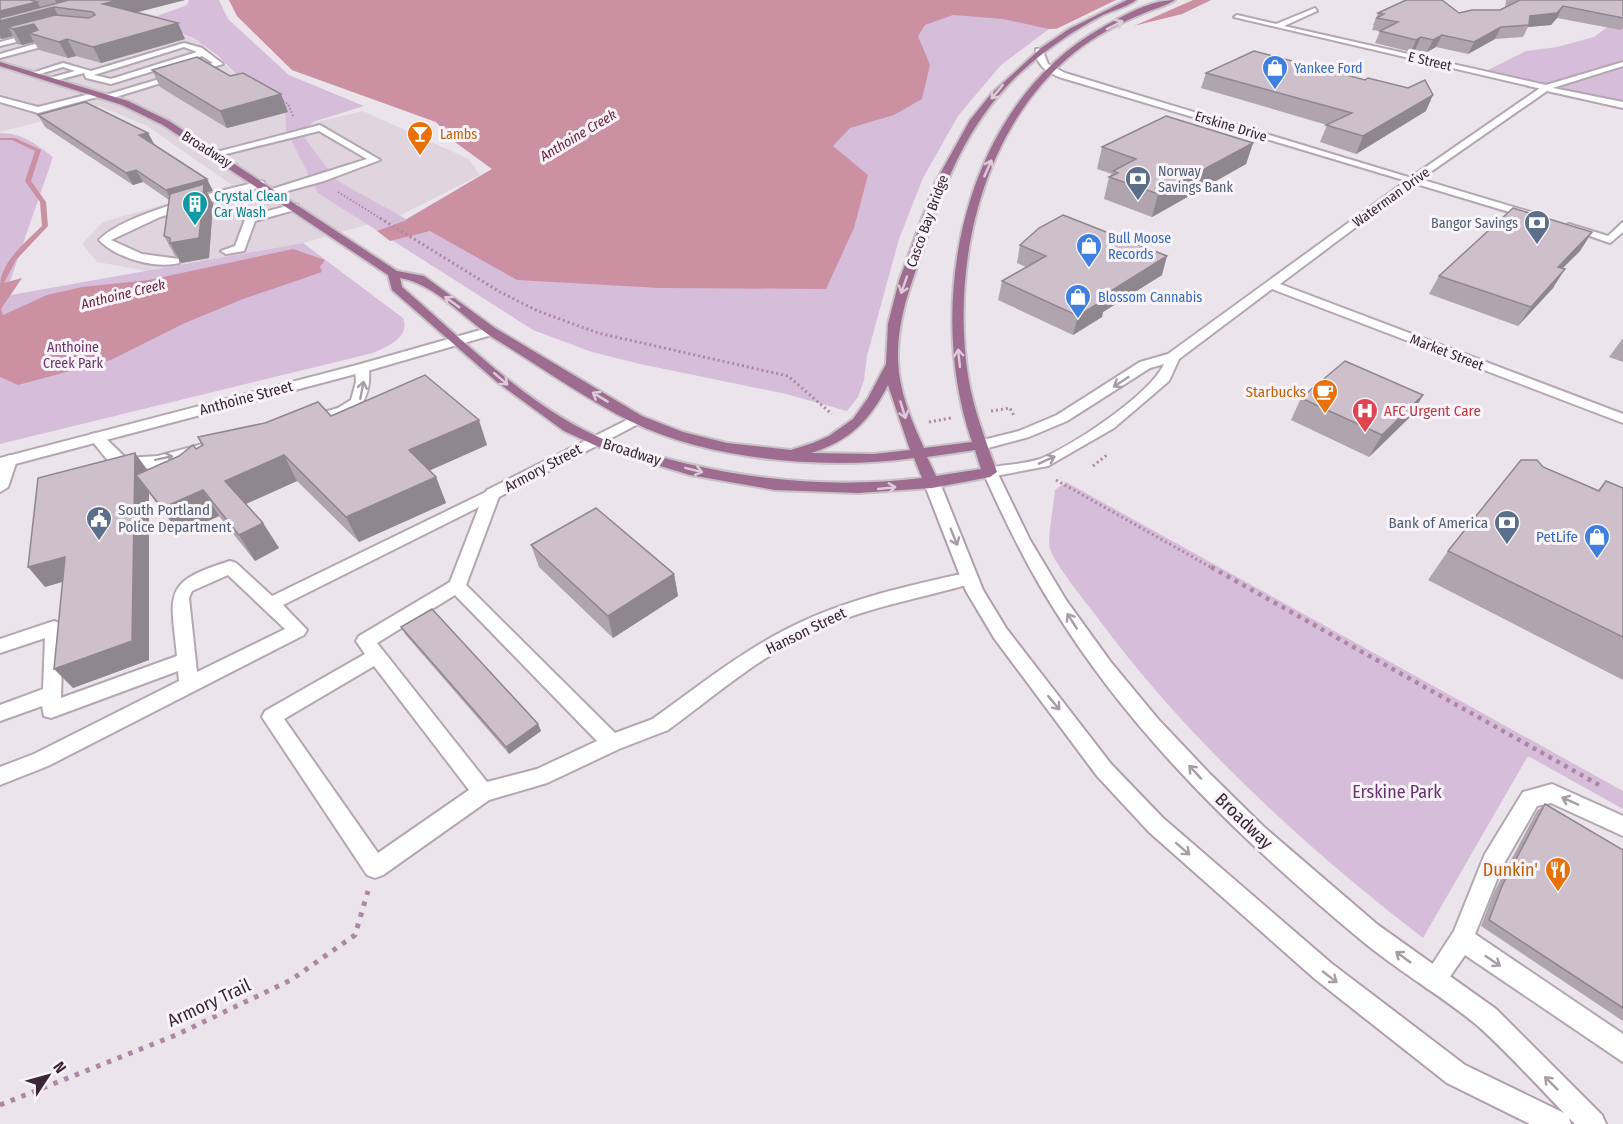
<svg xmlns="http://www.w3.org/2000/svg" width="1623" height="1124" viewBox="0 0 1623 1124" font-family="'Fira Sans Condensed',sans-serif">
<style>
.built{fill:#e0d5df}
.green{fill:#d6bedb}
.water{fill:#cc90a3}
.pier{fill:#ece4eb}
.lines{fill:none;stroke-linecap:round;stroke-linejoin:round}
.stream{fill:#cc90a3;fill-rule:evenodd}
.service-casing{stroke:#b4a7b1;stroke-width:4}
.minor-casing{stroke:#b4a7b1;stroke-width:4}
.tertiary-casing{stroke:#b4a7b1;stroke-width:4}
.secondary-casing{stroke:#b19eae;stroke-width:4}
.primary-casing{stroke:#c8c2c7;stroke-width:4}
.path-far3{stroke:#ad87a4;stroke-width:2;stroke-dasharray:1.5 2;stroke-linecap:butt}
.path-far2{stroke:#ad87a4;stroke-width:3;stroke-dasharray:2 3;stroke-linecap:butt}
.path-far1{stroke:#ad87a4;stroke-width:4.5;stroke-dasharray:4 5;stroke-linecap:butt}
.path{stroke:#ad87a4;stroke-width:5;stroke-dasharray:4.5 7;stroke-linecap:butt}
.service{fill:#fff;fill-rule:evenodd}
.minor{fill:#fff;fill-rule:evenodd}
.tertiary{fill:#fff;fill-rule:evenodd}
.secondary{fill:#fff;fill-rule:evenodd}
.primary{fill:#9e6c90;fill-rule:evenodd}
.wall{fill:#b0a5af}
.shaded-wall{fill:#90868e}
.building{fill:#cdc0cb;stroke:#90868e;stroke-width:1.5}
.oneway{stroke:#decbda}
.oneway2{stroke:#a79da5}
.labels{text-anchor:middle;stroke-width:6;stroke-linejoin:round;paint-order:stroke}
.far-street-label{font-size:14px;fill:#3c2536;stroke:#f9f4f9}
.far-shop-label{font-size:14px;fill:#366cbe;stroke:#f9f4f9;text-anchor:start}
.far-food-label{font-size:14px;fill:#c56008;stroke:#f9f4f9;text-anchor:start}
.far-water-label{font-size:14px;font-style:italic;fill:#73233b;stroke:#f9f4f9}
.far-service-label{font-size:14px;fill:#4e5e75;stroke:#f9f4f9;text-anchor:start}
.far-culture-label{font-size:14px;fill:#0d838f;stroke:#f9f4f9;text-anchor:start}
.far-park-label{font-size:14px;fill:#6b3270;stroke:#f9f4f9}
.food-label{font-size:15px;fill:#c56008;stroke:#f9f4f9;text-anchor:end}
.street-label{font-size:15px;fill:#3c2536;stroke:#f9f4f9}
.health-label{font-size:15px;fill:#be3a42;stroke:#f9f4f9;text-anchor:start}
.service-label{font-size:15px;fill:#4e5e75;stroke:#f9f4f9;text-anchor:start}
.shop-label{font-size:15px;fill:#366cbe;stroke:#f9f4f9;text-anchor:end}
.near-park-label{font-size:18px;fill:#6b3270;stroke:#f9f4f9}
.near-street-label{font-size:18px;fill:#3c2536;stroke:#f9f4f9}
.near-food-label{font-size:18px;fill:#c56008;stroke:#f9f4f9;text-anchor:end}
</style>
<rect width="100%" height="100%" fill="#ece4eb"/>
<polygon class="built" points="0,0 175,31 201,43 249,87 285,109 286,129 363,111 469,159 480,175 401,215 303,243 147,271 97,262 82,244 103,222 232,185 147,126 99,106 0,132"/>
<g class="green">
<polygon points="189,0 219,0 228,19 289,75 364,106 313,122 306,129 305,138 336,180 406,219 492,169 455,142 436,122 292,70 237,16 229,0 1211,0 1182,14 1133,26 1049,29 1001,65 958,116 923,178 899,239 867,356 864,380 858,397 847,411 786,394 640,364 592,352 533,330 318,193 286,130 285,109 249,87 217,55 195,39 119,7 157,16 187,5"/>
<polygon points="1623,15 1623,105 1482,73 1526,51 1557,47 1594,37"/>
<path d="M0,133C22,133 36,144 53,157L5,296L303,243L403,318C411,337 387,347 373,353L0,444Z"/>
<path d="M1066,482L1623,791V809L1528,756L1423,938C1302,845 1185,737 1094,613C1083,599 1055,564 1050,549C1047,538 1054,504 1055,490Z"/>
</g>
<g class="water">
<polygon points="229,0 1211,0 1182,14 1133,26 1049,29 1003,19 953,15 925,25 918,36 930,65 922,99 894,115 850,128 833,146 868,175 854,228 826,289 660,288 517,280 430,231 390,241 377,231 404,221 492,169 455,142 436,122 292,70 237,16"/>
<polygon points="293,249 325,260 320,267 322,272 243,299 185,323 111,360 18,385 0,377 0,284 22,278 1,309 3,315 47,295 82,287 149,280"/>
</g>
<polygon class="pier" points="1116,0 1193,0 1125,30 1050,32"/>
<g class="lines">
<path class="stream" d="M0,138H15L41,150L31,181L46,202L48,226L16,260L3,285L0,287C0,262 26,242 42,226L40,202L25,181L35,151L12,140H0Z"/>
<defs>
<g id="service">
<polygon points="37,32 40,36 0,46 0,42"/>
<polygon points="42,42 45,46 0,58 0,54"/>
<path d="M184,43L202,48L223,64L109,99L106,95L213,63L202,56L111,84L86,78L84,73L50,82V78L75,71L63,67L33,76L29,74L63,63L91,71ZM184,47L197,52L111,79L94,75Z"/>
<polygon points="98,92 101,96 38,113 0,102 0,97 38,107"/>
<polygon points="320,125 380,160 324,181 273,195 269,194 269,190 367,159 319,131 214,157 209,154"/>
<polygon points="1413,177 1537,214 1538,216 1529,218 1410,182 1408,180"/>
<path d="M261,181L264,182V186L160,217L111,240L142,254L179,259V263C155,269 116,258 99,240C126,212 221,191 261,181Z"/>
<polygon points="294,204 298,205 298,209 255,221 244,251 226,254 221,251 235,246 246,217"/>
<polygon points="1623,222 1623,232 1610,243 1564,227 1569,224 1608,236"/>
<path d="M362,364L369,368C372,414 347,416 309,425L304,424V418L338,408L351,400L356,382L355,368Z"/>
<path d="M96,433L101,434L126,458L158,456L203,444L210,449L208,452C182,460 136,480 110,462C103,456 98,447 91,440L89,437L91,434Z"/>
<polygon points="10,455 17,460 8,487 0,492 0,467 5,457"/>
<path d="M492,489L500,494L466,585L615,733L661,716L668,718L671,724L668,730L619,749L547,783L489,800L383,875L375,878L367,875L262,717L265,711L365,654L356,641L359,636L450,582L479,507L283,605L307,630L304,635L48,766L0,785V767L34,754L179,681L178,671L51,718L44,716L42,706L0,721V705L43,689L45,638L0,653V639L54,621L60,623L63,628L61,698L177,656C171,594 161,582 230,561L236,563L272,596ZM228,575L285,629L197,672L189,598L192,591ZM455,595L597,741L537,769L487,782L377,643ZM374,666L469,790L378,853L284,719Z"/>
<polygon points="1552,784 1623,816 1623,836 1551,803 1537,806 1502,867 1475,934 1623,1034 1623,1062 1465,955 1442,988 1434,992 1426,988 1422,980 1454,931 1485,854 1523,792"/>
</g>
<g id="minor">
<polygon points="1315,8 1317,11 1284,26 1546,85 1623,62 1623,66 1546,90 1234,17 1237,15 1276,24"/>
<path d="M1036,49H1042L1048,64L1065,73L1418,180L1410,182L1059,77C1046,72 1035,64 1036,49Z"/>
<polygon points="491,327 497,331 495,334 367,371 0,468 0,458 357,365"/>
<polygon points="637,415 642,416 642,422 497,498 492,499 484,494 487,490"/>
<path d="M970,572L978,578L976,582C924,598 871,606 821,628C765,652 717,694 668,730L661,732L654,730L651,724L654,718C696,688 737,655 783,631C841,600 907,586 970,572Z"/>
</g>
<path id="tertiary" d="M1543,86L1623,102V108L1547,91L1416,182L1280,284L1623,414V423L1272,289L1179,359L1169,381L1114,428L1048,466L990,477L985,475L983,472L985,469C1002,464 1023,465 1040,459C1072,446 1150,395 1164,364L1150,368L1067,421L1029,437L980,450L973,445L975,442L1019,431L1057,415L1140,362L1168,354L1410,178Z"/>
<path id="secondary" d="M990,467L997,472L1030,540L1066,600L1110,661L1158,719L1210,774L1264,827L1378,925L1496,1009L1602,1115L1606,1124H1575L1569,1118L1571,1124H1530L1447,1083L1315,979L1149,832L1097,776L994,638L966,591L924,483L927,479L932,478L940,483L983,590L1006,628L1111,764L1163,818L1331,963L1465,1065L1564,1113C1536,1084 1508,1053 1478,1026C1441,995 1398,971 1361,940C1246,844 1133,737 1054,609C1026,565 1004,519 983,472Z"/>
<path id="primary" d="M1127,0H1136C1127,7 1114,10 1103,15C1074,30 1045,50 1021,72C967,123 945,181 923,250C910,287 897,320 898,361C899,391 911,420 924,448L972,442C923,300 965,103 1103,27C1124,15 1151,0 1175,0C1166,6 1153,9 1142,14C1118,24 1095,36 1075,52C982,127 951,263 968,376C973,409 986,441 997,472L990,477L932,488L858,493L775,490L690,475L601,448L564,431L497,382L392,290L388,275L163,125L122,105L0,66V62L128,101L169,121L397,271L424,276L495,328L642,416L683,432L727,443L791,450L813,443L829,436L853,419L868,398L886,364L888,324L899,281L935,183L970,120L991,94L1041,48L1069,29ZM400,278C436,284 465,320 495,339C540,366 585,399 632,422C712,461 827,470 914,458L922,478C831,489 744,480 657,456C632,449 606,442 584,430C516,395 459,336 402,287ZM888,385L910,450L874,454L811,453C850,441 870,420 888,385ZM975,450L981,469L936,476L927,457Z"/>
</defs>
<use href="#service" class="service-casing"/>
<use href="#minor" class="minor-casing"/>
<use href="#tertiary" class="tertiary-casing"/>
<use href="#secondary" class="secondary-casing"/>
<use href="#primary" class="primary-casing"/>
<g class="path-far3">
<polyline points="280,99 288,104 293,116"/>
<polyline points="338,192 383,220"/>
</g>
<g class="path-far2">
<polyline points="380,218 500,292 538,311 598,333 788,376 832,414"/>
<polyline points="991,411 1010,408 1014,416"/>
<polyline points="929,422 951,418"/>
<polyline points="1093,466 1108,454"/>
<polyline points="1056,480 1214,569"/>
</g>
<polyline class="path-far1" points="1211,567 1601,786"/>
<polyline class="path" points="0,1105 176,1035 291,980 355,935 368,891"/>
<use href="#service" class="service"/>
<use href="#minor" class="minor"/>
<use href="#tertiary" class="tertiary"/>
<use href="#secondary" class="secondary"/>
<use href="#primary" class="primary"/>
</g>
<g class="wall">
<polygon points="0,0 185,0 137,12 185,39 101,63 76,56 68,58 39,50 34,42 22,45 17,44 13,36 2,39 0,39"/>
<polygon points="1506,0 1623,0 1623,28 1621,30 1557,18 1551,25 1528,27 1523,37 1495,39 1468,54 1436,47 1427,52 1415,50 1411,52 1375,43 1380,31 1372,30 1374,25 1373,25 1378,13 1459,13 1500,10 1505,8"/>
<polygon points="152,70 288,112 227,128 160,87"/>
<polygon points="1206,73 1426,111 1356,154 1320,142 1327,125 1201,88"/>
<polygon points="38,115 148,133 154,144 207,179 213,191 207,192 213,204 209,258 181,263 178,257 175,256 164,236 169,200 143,182 133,185 45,127"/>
<polygon points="1253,143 1246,164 1152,217 1104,199 1109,177 1112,174 1097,169 1102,147"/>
<polygon points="1592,232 1580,251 1562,268 1553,288 1518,326 1429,294 1439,276"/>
<polygon points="1020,245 1162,275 1103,312 1102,317 1073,335 998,300 1002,281 1026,267 1017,263"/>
<polygon points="1623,338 1623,362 1609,357"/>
<polygon points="1423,395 1411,416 1369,457 1291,420 1301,398"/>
<polygon points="331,416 487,445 429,471 436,477 446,503 359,542 297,481 246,504 263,523 279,548 255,561 219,516 180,534 149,493 149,660 73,688 62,582 45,587 148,470 196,449"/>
<polygon points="1543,467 1598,490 1606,481 1623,488 1623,680 1428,580 1448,551"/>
<polygon points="531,545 674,574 678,596 613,638 539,567"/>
<polygon points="401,627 538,724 541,731 509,754 405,634"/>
<polygon points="1545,804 1623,850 1623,1021 1481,926 1494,892 1537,811"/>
</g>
<g class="shaded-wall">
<polygon points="55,0 113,0 59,8"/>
<polygon points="118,0 185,0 111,19 103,4"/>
<polygon points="37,2 42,10 54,7 62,23 34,24 41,37 29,33 34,42 22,45 13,29 8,27 13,36 2,39 0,36 0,11"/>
<polygon points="1563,6 1557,18 1551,25 1528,27 1529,25 1530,16"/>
<polygon points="178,23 185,39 101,63 93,47"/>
<polygon points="1501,27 1495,39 1468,54 1474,42"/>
<polygon points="1442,35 1436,47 1427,52 1433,40"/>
<polygon points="1421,37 1415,50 1411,52 1416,40"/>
<polygon points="67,39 76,56 68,58 59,42"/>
<polygon points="281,94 288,112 227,128 220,111"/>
<polygon points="1433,95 1426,111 1356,154 1363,136"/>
<polygon points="148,133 154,144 139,135"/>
<polygon points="1253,143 1246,164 1152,217 1158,194"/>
<polygon points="136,170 143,182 133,185 126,173"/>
<polygon points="207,179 213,191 207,192 213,204 209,258 181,263 170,243 172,202 166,190"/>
<polygon points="1592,232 1580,251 1546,285 1558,267"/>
<polygon points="1167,256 1162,275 1103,312 1102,317 1073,335 1078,316 1103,296"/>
<polygon points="1565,269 1553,288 1518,326 1531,307"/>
<polygon points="1423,395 1411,416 1369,457 1382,435"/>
<polygon points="479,420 487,445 419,475 409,450"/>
<polygon points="135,453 149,472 136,475 149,493 149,660 73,688 54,669"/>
<polygon points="284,455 297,481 241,506 225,481"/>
<polygon points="436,477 446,503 359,542 346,517"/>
<polygon points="203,490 219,516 180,534 162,508"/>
<polygon points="263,523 279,548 255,561 239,535"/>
<polygon points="65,557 82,576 45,587 28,567"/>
<polygon points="674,574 678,596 613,638 608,616"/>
<polygon points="538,724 541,731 509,754 506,747"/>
</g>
<g class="building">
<polygon points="0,0 30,0 37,2 0,11"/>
<polygon points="69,0 118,0 103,4 178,23 93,47 67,39 59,42 29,33 38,30 34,24 13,29 8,27 55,15 89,18 95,15 93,12 54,7 0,21 0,18"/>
<polygon points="1406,0 1442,0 1459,13 1472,10 1500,10 1520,0 1623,0 1623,18 1563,6 1557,13 1530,16 1529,25 1501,27 1474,42 1442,35 1433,40 1421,37 1416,40 1380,31 1398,22 1377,18 1384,14 1378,13"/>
<polygon points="1254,51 1365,80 1368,78 1408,88 1425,80 1433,95 1363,136 1326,125 1352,113 1206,73"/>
<polygon points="197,57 230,76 243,73 281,94 220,111 152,70"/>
<polygon points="85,102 148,133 139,135 207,179 166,190 136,170 126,173 38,115"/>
<polygon points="1166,116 1253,143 1158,194 1109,177 1118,173 1113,171 1136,159 1102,147"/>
<polygon points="204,184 199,238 170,243 170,238 164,236 170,194"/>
<polygon points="1513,208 1592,232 1558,267 1565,269 1531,307 1439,276"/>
<polygon points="1063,215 1167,256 1103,296 1107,298 1078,316 1002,281 1046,256 1020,245 1039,228"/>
<polygon points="1345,361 1423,395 1382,435 1301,398"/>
<polygon points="425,375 479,420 409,450 436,477 346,517 284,455 225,481 263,523 239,535 203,490 162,508 136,475 179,456 193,445 196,449 203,445 198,437 265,423 318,402 331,416"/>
<polygon points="135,453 132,641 54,669 65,557 28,567 38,478"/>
<polygon points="1521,460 1537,460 1543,467 1599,491 1606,481 1623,488 1623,637 1448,551"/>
<polygon points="596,508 674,574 608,616 531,545"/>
<polygon points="432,609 538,724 506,747 401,627"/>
<polygon points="1545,804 1623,850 1623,1008 1489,920 1502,886"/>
</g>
<defs><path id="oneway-shaft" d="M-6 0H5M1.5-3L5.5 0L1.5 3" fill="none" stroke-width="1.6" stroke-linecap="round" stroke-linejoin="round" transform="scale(1.5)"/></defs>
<g class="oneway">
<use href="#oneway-shaft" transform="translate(1115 25) rotate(-27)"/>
<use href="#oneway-shaft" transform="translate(997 92) rotate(130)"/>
<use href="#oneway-shaft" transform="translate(988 168) rotate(-66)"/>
<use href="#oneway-shaft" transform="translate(904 285) rotate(109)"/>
<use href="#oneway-shaft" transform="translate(452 302) rotate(-144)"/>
<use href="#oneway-shaft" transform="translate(959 358) rotate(-96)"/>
<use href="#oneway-shaft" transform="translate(501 379) rotate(41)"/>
<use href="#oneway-shaft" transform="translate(600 397) rotate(-149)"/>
<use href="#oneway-shaft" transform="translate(903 410) rotate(73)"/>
<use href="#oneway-shaft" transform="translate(694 470) rotate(14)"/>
<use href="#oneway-shaft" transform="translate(887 488) rotate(-6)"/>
</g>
<g class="oneway2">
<use href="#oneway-shaft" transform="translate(1121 382) rotate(147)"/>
<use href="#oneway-shaft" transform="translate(362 390) rotate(-79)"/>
<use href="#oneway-shaft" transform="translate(164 458) rotate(-12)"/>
<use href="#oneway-shaft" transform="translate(1047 460) rotate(-24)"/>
<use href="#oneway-shaft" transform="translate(954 537) rotate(68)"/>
<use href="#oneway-shaft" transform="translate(1072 621) rotate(-123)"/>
<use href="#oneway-shaft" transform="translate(1054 703) rotate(50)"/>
<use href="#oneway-shaft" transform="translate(1195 772) rotate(-133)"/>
<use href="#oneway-shaft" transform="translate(1570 801) rotate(-156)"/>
<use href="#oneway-shaft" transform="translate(1183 849) rotate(41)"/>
<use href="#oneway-shaft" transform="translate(1403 957) rotate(-144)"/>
<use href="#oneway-shaft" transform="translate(1493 961) rotate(34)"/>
<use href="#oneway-shaft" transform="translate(1330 977) rotate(38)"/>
<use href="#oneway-shaft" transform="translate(1551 1083) rotate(-135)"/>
</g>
<defs>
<symbol id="shop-pin" viewBox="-11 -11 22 30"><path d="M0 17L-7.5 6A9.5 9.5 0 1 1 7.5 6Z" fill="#3f7fe0" stroke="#f9f4f9"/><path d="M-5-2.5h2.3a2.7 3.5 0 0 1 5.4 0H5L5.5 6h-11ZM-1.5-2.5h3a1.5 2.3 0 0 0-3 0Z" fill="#fff"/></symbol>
<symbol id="bar-pin" viewBox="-11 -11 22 30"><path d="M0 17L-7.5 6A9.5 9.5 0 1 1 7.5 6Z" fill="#e8710a" stroke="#f9f4f9"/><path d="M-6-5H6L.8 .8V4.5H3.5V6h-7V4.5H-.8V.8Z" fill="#fff"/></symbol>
<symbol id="bank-pin" viewBox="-11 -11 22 30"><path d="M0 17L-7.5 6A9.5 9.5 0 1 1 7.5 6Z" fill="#5c6f8a" stroke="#f9f4f9"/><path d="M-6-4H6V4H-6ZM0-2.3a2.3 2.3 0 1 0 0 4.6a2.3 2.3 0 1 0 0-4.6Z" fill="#fff"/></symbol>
<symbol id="building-pin" viewBox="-11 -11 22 30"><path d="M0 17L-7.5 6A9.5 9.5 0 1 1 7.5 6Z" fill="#0f9aa8" stroke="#f9f4f9"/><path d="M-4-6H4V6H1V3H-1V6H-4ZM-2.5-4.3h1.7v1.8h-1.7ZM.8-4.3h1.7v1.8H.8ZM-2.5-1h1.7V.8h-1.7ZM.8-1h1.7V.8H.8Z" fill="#fff"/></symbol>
<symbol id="cafe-pin" viewBox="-11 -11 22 30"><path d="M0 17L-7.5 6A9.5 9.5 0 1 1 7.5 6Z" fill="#e8710a" stroke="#f9f4f9"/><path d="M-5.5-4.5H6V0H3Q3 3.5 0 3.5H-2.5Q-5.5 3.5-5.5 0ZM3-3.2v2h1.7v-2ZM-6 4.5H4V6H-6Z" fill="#fff"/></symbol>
<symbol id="hospital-pin" viewBox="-11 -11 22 30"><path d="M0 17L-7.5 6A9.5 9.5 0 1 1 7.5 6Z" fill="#e0444e" stroke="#f9f4f9"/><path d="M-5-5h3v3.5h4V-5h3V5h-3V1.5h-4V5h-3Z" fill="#fff"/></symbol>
<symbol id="civic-pin" viewBox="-11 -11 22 30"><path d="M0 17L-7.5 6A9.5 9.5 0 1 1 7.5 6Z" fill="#5c6f8a" stroke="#f9f4f9"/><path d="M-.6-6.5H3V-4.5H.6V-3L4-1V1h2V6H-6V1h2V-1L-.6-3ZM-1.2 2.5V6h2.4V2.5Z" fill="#fff"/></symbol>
<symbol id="restaurant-pin" viewBox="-11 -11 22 30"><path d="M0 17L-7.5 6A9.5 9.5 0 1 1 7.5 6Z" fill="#e8710a" stroke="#f9f4f9"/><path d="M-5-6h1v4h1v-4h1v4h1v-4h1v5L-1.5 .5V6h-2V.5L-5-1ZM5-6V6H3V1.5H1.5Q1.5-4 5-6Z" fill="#fff"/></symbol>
</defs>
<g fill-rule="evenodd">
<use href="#shop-pin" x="1260" y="53" width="30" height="40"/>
<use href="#bar-pin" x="405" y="119" width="30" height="40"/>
<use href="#bank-pin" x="1123" y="164" width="30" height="40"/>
<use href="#building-pin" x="180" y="189" width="30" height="40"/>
<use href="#bank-pin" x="1522" y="208" width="30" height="40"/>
<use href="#shop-pin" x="1074" y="231" width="30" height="40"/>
<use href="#shop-pin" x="1063" y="282" width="30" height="40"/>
<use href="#cafe-pin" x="1310" y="377" width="30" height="40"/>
<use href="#hospital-pin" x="1350" y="396" width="30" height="40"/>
<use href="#civic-pin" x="84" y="504" width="30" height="40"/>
<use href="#bank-pin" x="1492" y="508" width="30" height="40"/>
<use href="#shop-pin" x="1582" y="522" width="30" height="40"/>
<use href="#restaurant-pin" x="1543" y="855" width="30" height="40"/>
</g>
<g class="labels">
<g class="far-street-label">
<text transform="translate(1430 61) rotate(13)" y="5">E Street</text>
<text transform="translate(1231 126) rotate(17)" y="5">Erskine Drive</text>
<text transform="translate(207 149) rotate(32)" y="5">Broadway</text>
<text transform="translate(1391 197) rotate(-36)" y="5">Waterman Drive</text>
<text transform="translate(927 221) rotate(-70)" y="5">Casco Bay Bridge</text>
<text transform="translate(1447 352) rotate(21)" y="5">Market Street</text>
</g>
<g class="far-shop-label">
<text x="1294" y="73">Yankee Ford</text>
<text x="1108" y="243">Bull Moose<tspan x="1108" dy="16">Records</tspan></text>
<text x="1098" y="302">Blossom Cannabis</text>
</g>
<g class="far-food-label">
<text x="440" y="139">Lambs</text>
</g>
<g class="far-water-label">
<text transform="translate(578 135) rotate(-31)" y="5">Anthoine Creek</text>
<text transform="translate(123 294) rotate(-14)" y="5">Anthoine Creek</text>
</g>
<g class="far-service-label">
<text x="1158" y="176">Norway<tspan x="1158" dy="16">Savings Bank</tspan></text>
<text x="1518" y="228" text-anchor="end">Bangor Savings</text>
</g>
<g class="far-culture-label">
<text x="214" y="201">Crystal Clean<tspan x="214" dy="16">Car Wash</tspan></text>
</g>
<g class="far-park-label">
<text x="73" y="352">Anthoine<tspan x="73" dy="16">Creek Park</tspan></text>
</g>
<g class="food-label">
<text x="1306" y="397">Starbucks</text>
</g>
<g class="street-label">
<text transform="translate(246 398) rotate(-15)" y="5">Anthoine Street</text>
<text transform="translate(632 452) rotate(17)" y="5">Broadway</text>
<text transform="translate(543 468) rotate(-28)" y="5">Armory Street</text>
<text transform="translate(806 631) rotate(-26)" y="5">Hanson Street</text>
</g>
<g class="health-label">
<text x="1384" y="416">AFC Urgent Care</text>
</g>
<g class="service-label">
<text x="118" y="515">South Portland<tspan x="118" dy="17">Police Department</tspan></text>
<text x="1488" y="528" text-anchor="end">Bank of America</text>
</g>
<g class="shop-label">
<text x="1578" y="542">PetLife</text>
</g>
<g class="near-park-label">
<text x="1397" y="798">Erskine Park</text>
</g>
<g class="near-street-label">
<text transform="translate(1244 821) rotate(44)" y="6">Broadway</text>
<text transform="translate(209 1003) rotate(-25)" y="6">Armory Trail</text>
</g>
<g class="near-food-label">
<text x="1538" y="876">Dunkin'</text>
</g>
</g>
<g transform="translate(48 1076) rotate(54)" stroke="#f9f4f9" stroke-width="4.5" paint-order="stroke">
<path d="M0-4.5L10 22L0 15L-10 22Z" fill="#3c2536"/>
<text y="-9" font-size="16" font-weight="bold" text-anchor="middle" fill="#3c2536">N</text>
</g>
</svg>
